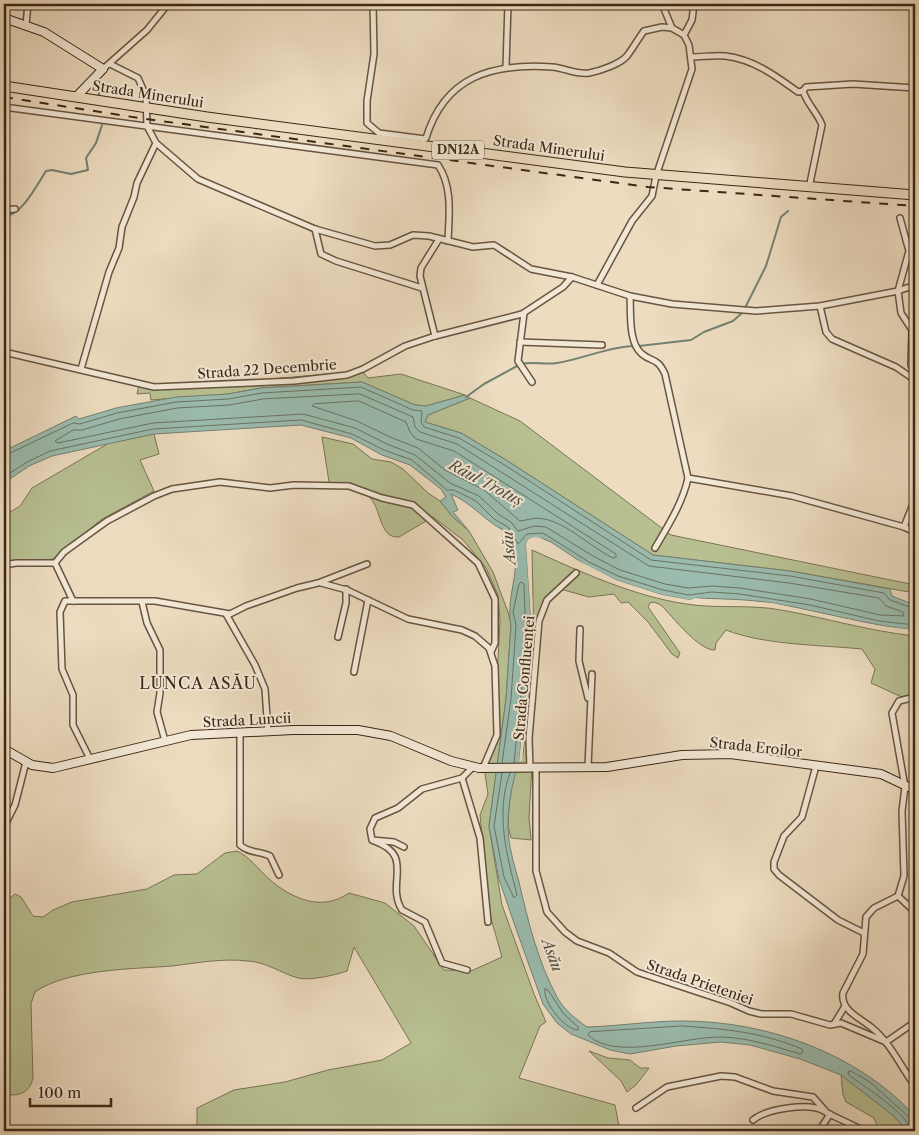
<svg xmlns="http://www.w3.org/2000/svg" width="919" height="1135" viewBox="0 0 919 1135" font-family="'Libre Caslon Text',serif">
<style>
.green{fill:#b8c092;stroke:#7a7454}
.water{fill:#9abcaf;stroke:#748071}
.pier{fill:#eddcc0}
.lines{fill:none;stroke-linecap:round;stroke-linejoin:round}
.shore{stroke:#6a7262;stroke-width:1}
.stream{stroke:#748071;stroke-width:2}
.street-casing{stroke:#685440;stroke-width:8}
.secondary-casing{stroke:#3b2715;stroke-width:10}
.primary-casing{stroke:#3b2715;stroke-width:11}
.street{stroke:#f3e8d6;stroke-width:5}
.secondary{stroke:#f3e8d6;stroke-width:8}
.primary{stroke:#eddcc0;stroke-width:9}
.rail{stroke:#3b2715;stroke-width:2;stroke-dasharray:9 9;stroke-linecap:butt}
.labels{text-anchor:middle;stroke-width:4;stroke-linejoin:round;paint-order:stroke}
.shield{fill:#f3e8d6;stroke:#72614f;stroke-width:1}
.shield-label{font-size:12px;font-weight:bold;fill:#3b2715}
.street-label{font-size:14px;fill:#3b2715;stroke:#f3e8d6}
.water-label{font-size:15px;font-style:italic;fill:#534c3c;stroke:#f3e8d6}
.quarter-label{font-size:16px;letter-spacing:1px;fill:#3b2715;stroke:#f3e8d6}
</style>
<rect width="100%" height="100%" fill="#eddcc0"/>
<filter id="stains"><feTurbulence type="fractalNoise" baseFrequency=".004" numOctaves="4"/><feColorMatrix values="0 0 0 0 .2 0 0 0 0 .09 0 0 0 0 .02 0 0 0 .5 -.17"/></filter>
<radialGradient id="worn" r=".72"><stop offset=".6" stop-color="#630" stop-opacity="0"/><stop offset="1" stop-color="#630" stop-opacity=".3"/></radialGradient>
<g class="green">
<polygon points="362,371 368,378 401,374 465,395 426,406 415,405 362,382 261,388 228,394 151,400 150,393 137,394 140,381 156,385 259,380"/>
<polygon points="470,398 520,421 671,535 915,585 915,593 790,571 653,555 506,460 461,433 425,422 428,415"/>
<polygon points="154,434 159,454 140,460 154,491 102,519 53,559 4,566 4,516 20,506 32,488 109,443"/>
<path d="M322,437L353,444L372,459L391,462L403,469L428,493L440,501L452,516L469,531L493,572L508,612L511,624L506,699L489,826L502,905L534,994L546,1022L540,1026L519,1078L615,1105L620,1131H197V1108L234,1090L285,1082L328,1070L382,1060L411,1043L354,947L347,971C336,975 309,981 298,978C281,973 266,962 248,961C222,958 197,963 172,966C133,969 68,969 35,992L31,1004L33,1078C30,1093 18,1097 4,1094V903L15,894L21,897L33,916L43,917L53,910L72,902L147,889L174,875L197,874L225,853L237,851C250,857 258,869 269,879C292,899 322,912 349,893L385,903L414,926L444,970L471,971L502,957L490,915L480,815L488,794L485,774L494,735L500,621L498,595L486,568L463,540L433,517L399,537C378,539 382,506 368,496C359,488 342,489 330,488Z"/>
<path d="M532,550C581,572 633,596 686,604C718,609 749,604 781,610C827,618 868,631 915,636V703L871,683L875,669L862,649C821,645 764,645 726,630L716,643L715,650C699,651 672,616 661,605L654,602L650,603L648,607L680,653L678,658L672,654L648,622L628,602L621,603L614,594L589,597L560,589L544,610L541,620L531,737L532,766L529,817L531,840L511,838L508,826L509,807L513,778L523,754L534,647Z"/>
<polygon points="589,1051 608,1058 630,1060 640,1068 649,1068 636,1085 627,1092 621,1081"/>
<polygon points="841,1075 894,1116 907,1131 879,1131 874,1118 846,1102 843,1095"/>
</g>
<path class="water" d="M362,382L415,405L426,406L465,395L470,398L428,415L425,422L461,433L506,460L653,555L790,571L890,589L892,596L915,605V630C866,625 820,611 772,603C746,599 721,599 695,598L690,600L662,595L616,580L587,566L551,542L541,538L528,539L526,544L532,634L519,763C512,782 508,805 508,826C508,845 514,864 519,882C528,921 538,962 557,997C564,1010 576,1019 587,1027C619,1026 650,1021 682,1021C767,1021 857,1053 915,1116V1131H907L894,1116L841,1075L800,1059L750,1045L721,1042L676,1046L630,1054L610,1050L571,1034L557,1023L543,1004L514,923L499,879L489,826L506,699L511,625C504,594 529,559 504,531C501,528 495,526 492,523C477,512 467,501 451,494L458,510L453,512L469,531L452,516L440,501L446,497L441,489L410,465L382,455L351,438L301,425L154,434L52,456L29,466L4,483V451L76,416L79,419L116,408L176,397L228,394L261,388Z"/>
<g class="pier">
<polygon points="535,537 541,538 567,555 616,580 662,595 690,600 695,598 710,600 690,603 661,597 615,583 585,568 550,544 540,540 530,541 534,646 522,760 519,763 532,634 526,544 528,539"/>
<polygon points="740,601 772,603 878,626 915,630 915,632 877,629 808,612"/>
</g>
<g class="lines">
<g class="shore">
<polygon points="360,394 413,417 415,427 420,432 457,444 649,566 789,583 879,598 886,606 903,612 904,616 880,615 811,599 740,588 712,586 688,588 665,584 620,570 593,556 546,527 534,526 518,531 511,522 498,514 479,496 450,483 415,455 387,444 355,428 303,414 153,423 58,443 55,441 73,430 82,430 119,419 177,408 229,405 263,399"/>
<path d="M359,401L406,422L410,432L416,439L454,451L616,554V557L613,558C592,548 567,523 544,519C535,517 528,520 520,521L484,490L445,470L418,448L390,437L357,421L312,406L314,404Z"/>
<polyline points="4,456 73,423 80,424 117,413 176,402 228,399 262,393 361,387 413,410 422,411 421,422 424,427 459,438 503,464 651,560 790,576 884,593 890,600 915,609"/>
<polyline points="4,477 27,462 50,451 153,429 301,420 352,434 384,450 412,460 447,490 454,490 476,501 494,519 508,527 518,544 527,534 543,533 589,562 618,576 663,590 689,595 712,592 740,594 810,605 879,621 915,625"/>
<polyline points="502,763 511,699 516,625 513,612 519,584 521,582 524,584 526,646 514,763"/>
<path d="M502,773L494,826L504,877L514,898L517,895C507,856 495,813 510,773"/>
<path d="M545,989L548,990L563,1013L578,1027V1030C565,1030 542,1001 545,989Z"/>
<path d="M682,1026C726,1029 761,1032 802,1049L803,1052L800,1054C774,1046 749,1038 722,1037C685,1036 616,1062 588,1035L590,1032Z"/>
<path d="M911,1131C909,1114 863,1086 849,1075L848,1072L851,1071L870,1082L910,1118L915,1119"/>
</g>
<g class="stream">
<polyline points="97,79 99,95"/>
<path d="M4,216C21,217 37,185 46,171L52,170L71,174L88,170L86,158L96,143L102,125"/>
<polyline points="745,308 766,266 781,217 788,211"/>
<polyline points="639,346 691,340 704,332 733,321 742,313"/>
<path d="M521,364C534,361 545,365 557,363C583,359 607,347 634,346"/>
<polyline points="466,397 484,384 517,366"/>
</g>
<defs>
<g id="street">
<polyline points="373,4 374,54 367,101 367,123 379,133 425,139"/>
<polyline points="662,4 672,28"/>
<polyline points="26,25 28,4"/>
<polyline points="684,35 692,20 694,4"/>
<path d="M691,57C702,57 714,55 725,56C753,59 776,76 798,92L803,91"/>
<polyline points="110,64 138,78 146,96 147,126 156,143 198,179 315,229 375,246 390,245 413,235 429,236 473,247 494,245 531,269 572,277 630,296 672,304 756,311 820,306 898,291 909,251 900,218"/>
<polyline points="506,67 508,4"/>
<polyline points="103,69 147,30 168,4"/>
<path d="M4,107L438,165C453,187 449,216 448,241"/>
<path d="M426,138C445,76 492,63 552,67C565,68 576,75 589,73C600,71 620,64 627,56C633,48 638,39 644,31L662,27L672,28L684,35L689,45L692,69L656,176L652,196L632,221L597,285"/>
<path d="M809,188L822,125C817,112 807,104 803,91L806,87L853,84L915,88"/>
<polyline points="4,210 15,209"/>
<polyline points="315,229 321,254 336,261 422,288"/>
<polyline points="915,285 898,291 901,313 912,330 911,365 915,376"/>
<path d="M630,296C631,312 628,343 642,354C653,363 657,357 665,374L688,478C683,502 668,526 655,548"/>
<polyline points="820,306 826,332 832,339 896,367 915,380"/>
<polyline points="524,313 518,361 532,382"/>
<polyline points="435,336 420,276 421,268 439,239"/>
<polyline points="520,342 602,345"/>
<polyline points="4,352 154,387 294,381 347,375 363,369 405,346 435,336 522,314 563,287 572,277"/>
<polyline points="81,369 109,272 119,248 122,227 134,197 137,183 156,143"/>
<polyline points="688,478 792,496 904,527"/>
<polyline points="915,499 904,527 915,532"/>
<polyline points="55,563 73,601"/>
<polyline points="4,565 16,563 55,563 64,552 107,521 154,496 172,489 220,482 270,488 294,485 349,486 382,498 413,505 478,563 495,599 495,643 491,652"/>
<polyline points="321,583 347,590 408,619 462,630 475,636 489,648 495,666 497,735 483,768"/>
<polyline points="142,602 147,623 160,650 160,693 157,712 165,741"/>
<polyline points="226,614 255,665 265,689 268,732"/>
<polyline points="580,629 579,661 588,698"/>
<polyline points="338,637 346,603 346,589"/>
<polyline points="354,672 368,600"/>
<polyline points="915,697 899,701 892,713 905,787 902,811 904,876 898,896 915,912"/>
<path d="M240,733V845C248,853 260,851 270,856L279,875"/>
<polyline points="90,759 73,725 73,695 62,669 60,612 65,601 155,601 230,614 246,606 297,588 318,583 367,564"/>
<polyline points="816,766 802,817 784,836 774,862 774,869 779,875 838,920 864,933"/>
<polyline points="588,767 592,674"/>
<polyline points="530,768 529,738 539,621 547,600 576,573"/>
<polyline points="536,768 536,871 547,912 565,932 577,941 609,953 637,972 731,1003 749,1011 761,1014 791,1014 830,1025 841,1023 886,1042"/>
<polyline points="462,778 480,838 488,922"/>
<polyline points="6,823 15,805 26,762"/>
<path d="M374,841C416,856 385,883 402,910L425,922L442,963L467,970"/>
<polyline points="404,847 394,842 372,840 370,829 375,818 398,808 422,789 462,778 473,767"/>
<path d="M898,896L874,908L866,917L863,954L843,993C840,1010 860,1018 871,1027C890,1042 901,1067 915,1086"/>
<polyline points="834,1024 845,1006"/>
<polyline points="886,1042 915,1022"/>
<polyline points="636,1108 667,1087 721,1076 735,1077 773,1091 813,1097 827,1113 865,1131"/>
<path d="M753,1120C766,1109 809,1102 824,1111"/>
<polyline points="819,1131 830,1114"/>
</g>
<g id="secondary">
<polyline points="4,18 44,32 103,69 76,97"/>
<polyline points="4,749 32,765 53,768 191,735 293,730 358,730 391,736 451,761 479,768 607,767 682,755 730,754 881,774 915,790"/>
</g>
<polyline id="primary" points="4,86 207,117 625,172 915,195"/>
</defs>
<use href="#street" class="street-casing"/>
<use href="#secondary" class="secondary-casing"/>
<use href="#primary" class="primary-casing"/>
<use href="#street" class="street"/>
<use href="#secondary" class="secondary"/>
<use href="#primary" class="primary"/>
<polyline class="rail" points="4,97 139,118 648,187 915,206"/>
</g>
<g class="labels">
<rect class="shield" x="432" y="140.5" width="52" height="19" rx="4"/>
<g class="shield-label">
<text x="458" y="154">DN12A</text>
</g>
<g class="street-label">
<text transform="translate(148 94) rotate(9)" y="5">Strada Minerului</text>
<text transform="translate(549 148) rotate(8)" y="5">Strada Minerului</text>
<text transform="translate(267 369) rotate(-4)" y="5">Strada 22 Decembrie</text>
<text transform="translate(524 678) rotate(-85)" y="5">Strada Confluenței</text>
<text transform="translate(247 720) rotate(-3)" y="5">Strada Luncii</text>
<text transform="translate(756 747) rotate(6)" y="5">Strada Eroilor</text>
<text transform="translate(700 982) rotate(19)" y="5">Strada Prieteniei</text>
</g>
<g class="water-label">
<text transform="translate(486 483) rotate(28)" y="5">Râul Trotuș</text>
<text transform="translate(509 548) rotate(-95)" y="5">Asău</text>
<text transform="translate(552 955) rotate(70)" y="5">Asău</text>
</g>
<g class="quarter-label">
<text x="198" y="689">LUNCA ASĂU</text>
</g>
</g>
<rect width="919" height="1135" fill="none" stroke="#eddcc0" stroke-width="20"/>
<rect x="5" y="5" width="909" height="1125" fill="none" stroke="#3b2715" stroke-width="2.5"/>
<rect x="10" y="10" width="899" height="1115" fill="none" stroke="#3b2715"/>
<path d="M30 1098v8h81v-8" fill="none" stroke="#3b2715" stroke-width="2.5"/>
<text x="38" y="1098" font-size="15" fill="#3b2715" stroke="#f3e8d6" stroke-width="4" paint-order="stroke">100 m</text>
<rect width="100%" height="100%" filter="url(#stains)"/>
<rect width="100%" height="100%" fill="url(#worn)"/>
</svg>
